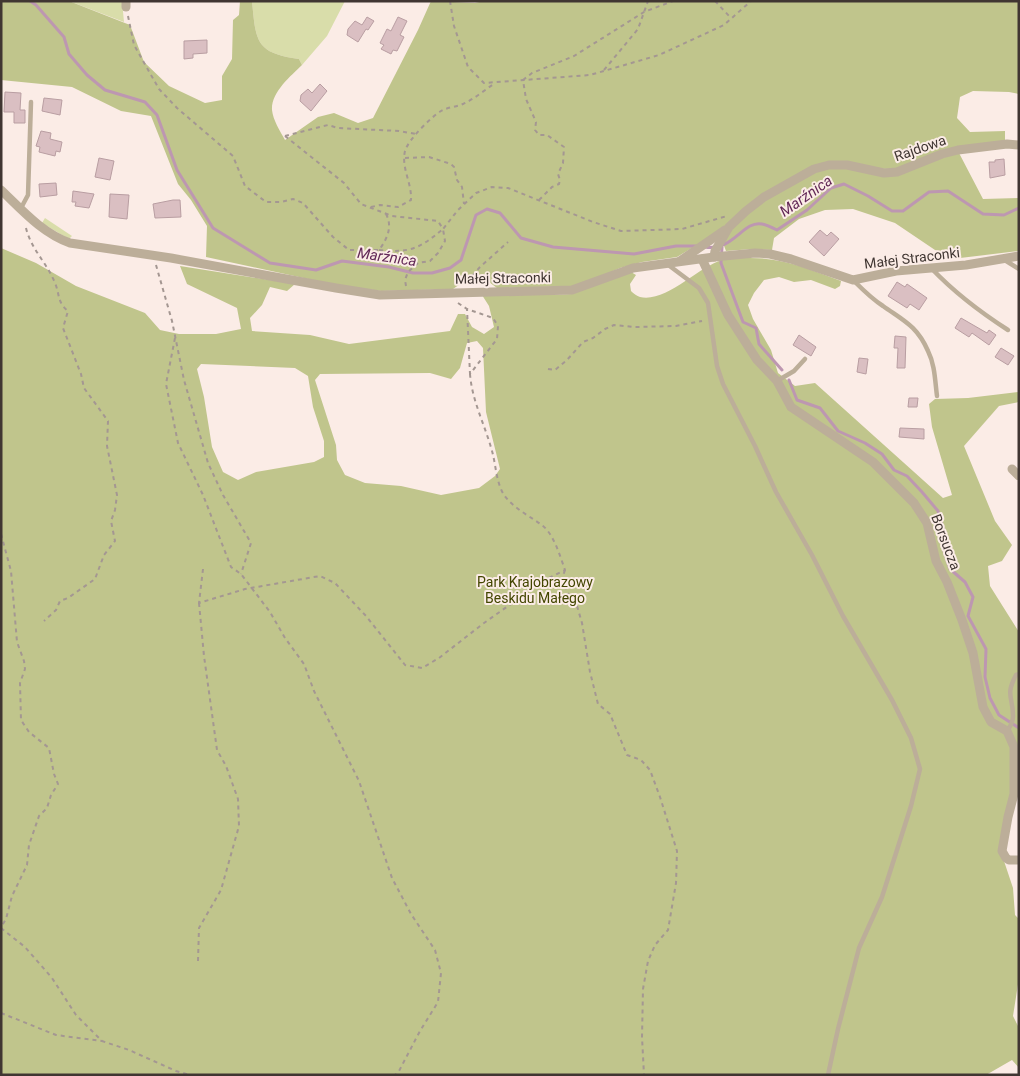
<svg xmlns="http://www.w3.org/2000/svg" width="1020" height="1076" viewBox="0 0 1020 1076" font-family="Roboto,sans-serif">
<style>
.green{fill:#d9ddaa}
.forest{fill:#c0c58c;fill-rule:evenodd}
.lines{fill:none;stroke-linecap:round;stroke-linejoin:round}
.stream{stroke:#bd97b1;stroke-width:3}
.building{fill:#dabfc2;stroke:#b99ea2}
.path{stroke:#a49792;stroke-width:2;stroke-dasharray:4 4;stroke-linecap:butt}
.service{stroke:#bcae99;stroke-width:4.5}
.minor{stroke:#bcae99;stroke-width:9}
.labels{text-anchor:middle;stroke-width:4;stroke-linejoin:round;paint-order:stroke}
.street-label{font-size:14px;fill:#403632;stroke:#fbece6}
.park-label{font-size:14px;fill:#434600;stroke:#fbece6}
.water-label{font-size:15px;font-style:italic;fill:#622857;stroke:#fbece6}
</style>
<rect width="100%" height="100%" fill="#fbece6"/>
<g class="green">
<polygon points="69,1 122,1 124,22"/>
<path d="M252,1H345L327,36L302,65L299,59C255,53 256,41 252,1Z"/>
<polygon points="45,218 72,236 69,239 67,238 42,223"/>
</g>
<g class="forest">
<path d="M1,1H69L130,25L144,62L169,86L205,103L222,100V76L232,59L233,20L239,15L240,1H252C256,41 255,53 299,59L302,65C291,76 271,92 272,110C273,120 280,131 285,140L318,117L334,113L358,123L373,118L418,30L431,1L475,3L484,1H1019V94L1009,92L973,91L960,97L957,118L970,132L1005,131V141L895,169L811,168L718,232L677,257L642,262L620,268L578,286L497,288L485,279L466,280L453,289L381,291L336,285L206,257L207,226L191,200L178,184L151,116L121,111L72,87L1,80Z"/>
<polygon points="959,153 983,199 1019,198 1019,251 960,258 935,250 895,223 853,209 825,210 799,219 774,238 772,250 752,249 726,251 723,243 733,228 763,200 813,172 829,168 847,168 884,175"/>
<path d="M1,248L36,263L76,286L145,313L160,330L179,334H216L241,329L237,308L187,284L180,266L295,284L287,291L270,287L262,305L250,318L252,331L310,335L349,344L450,331L458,314H465L472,327L484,334L494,327L489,306L482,295H551L572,294L631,272L636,275L630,284L631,291C633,293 637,296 640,297C666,303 698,267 722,260C729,258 738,258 745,258C783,257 806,268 841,281L840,286L835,289L811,280L794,282L779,277L764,280L754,293L748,305L753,319L771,350L778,373L795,386L815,383L943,498L952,495L932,427L929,404L935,399L968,398L1019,392V402L999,406L964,446L995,521L1012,545L1002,561L988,566L990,586L1019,632V792L1016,794L1003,858L1013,888L1015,915L1019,919V978L1013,1016L1019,1028V1068L1012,1060L986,1075H1ZM477,341L483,348L486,412L500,469L495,476L479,488L441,495L401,486L365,483L345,475L337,460L336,445L315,380L320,374L430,373L451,379L460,368L467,343ZM201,364L295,368L308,376L313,407L324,441V457L314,462L256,472L238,480L223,472L212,447L204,397L197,369Z"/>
</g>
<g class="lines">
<g class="stream">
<polyline points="30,1 36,5 64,37 69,54 87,75 105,90 145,102 157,115 177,170 213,228 270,263 316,270 342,261 389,267 413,273 432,273 450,268 461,260 476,215 487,209 500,213 521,238 553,247 634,254 676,246 696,246"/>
<path d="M705,247C733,252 743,220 762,224C767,225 773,228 777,230L807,210L831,188L844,184L868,196L892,211H903L929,192L948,191L983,214L1004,215L1019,208"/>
<polyline points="722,247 721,263 743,322 756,328 759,344 782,370"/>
<polyline points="789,380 797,400 820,408 838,431 865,443 882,454 894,470 907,476 922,492 938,511 943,528 943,548 950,569 965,582 973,597 968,616 986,649 985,677 990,698 999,715 1019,728"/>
</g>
</g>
<g class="building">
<polygon points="367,17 374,21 368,30 366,29 358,42 347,35 348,29 355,21 362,25"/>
<polygon points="398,17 407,21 400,35 404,37 397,51 393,50 391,54 381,49 384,45 380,43 387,29 391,31"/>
<polygon points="207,40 207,53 193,54 193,58 184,59 184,41"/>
<polygon points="320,84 327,91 311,111 300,101 301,95 308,89 312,93"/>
<polygon points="5,92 21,93 20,110 25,110 25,123 14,123 14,112 4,112"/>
<polygon points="44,98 62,100 60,115 42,111"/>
<polygon points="41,131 51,133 50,139 62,142 60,152 56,151 55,156 39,152 40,147 36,146"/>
<polygon points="99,158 114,161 110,180 95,177"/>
<polygon points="1004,159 1005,175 990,178 989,162 995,162 995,160"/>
<polygon points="56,183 57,195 40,197 39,184"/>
<polygon points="73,191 94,194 89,208 75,206 76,202 72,202"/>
<polygon points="110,194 129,195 127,219 109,217"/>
<polygon points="173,200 180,200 181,217 155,218 153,204"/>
<polygon points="820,230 827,236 831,232 839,239 824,256 809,242"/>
<polygon points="897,282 905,287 907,284 927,298 919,310 910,304 907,308 888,296"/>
<polygon points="961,318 987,333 989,330 996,335 989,345 972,333 969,337 955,328"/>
<polygon points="799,335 816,347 811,356 793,345"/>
<polygon points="895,336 906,337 905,368 897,368 898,348 894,348"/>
<polygon points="1001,348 1014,356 1008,365 995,357"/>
<polygon points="859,358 868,359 866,374 857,372"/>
<polygon points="909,398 918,398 917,407 908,407"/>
<polygon points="900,428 924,429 924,439 899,437"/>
</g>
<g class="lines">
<g class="path">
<polyline points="450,1 454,26 468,67 484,83 590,75 659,55 724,25 751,1"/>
<polyline points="715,1 731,18"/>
<path d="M128,16L134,45L159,89L177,108L233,156L245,186L266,202H281L293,199L303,203L333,237L349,250H379C387,239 393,227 386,214"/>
<polyline points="604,70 638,29 648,1"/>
<polyline points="285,136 344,183 361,204 392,216 438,221 443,229 458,210 476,193 492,187 508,188 593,222 621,231 682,229 727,216"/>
<polyline points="285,136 328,125 338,128 399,131 416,134"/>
<polyline points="405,158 429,157 451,164 454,167 457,180 462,187 464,204"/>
<polyline points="539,200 552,187 559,184 560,180 558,174 563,163 564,147 547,135 539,135 535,130 536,122 526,99 523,80 532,73 574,56 644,12 673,1"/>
<path d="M371,207L380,205L398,207L411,200C412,183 401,168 405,151C408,140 431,117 441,111C448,107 456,107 463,104C474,99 485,90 495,83"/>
<path d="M26,228C31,249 47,263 55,283C60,295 57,302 68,311L63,328L81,374L84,388L108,421L107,446L117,495L115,510L111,521L115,541L104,555L95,579L68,598L60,601L56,610L44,621"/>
<path d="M379,250C410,253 419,249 443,229"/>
<polyline points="156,265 172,321 184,380 208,463 223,495 251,543 241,574"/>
<polyline points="467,282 480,267 508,242"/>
<polyline points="406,286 405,280 408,272 418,263 430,261 438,253 445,241 443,229"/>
<polyline points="458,303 467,309 493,318 498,326 497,339 470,374 467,309"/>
<polyline points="175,338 166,384 178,443 203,495 231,567 241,574 270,612 285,638 304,664 314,691 359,781 392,878 411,914 435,950 441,973 438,1002 420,1031 399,1071 395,1075"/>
<polyline points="548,369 555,370 567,360 583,342 593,338 605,329 614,325 635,327 676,326 702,321"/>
<polyline points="1,534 11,571 17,642 24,661 25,669 20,683 21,720 29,732 49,748 54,774 58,784 51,795 47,808 39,816 29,845 27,865 12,896 6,919 1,927"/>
<path d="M203,569L199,603L245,589L320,576L335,583L366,616L405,665L422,668L439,658L484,623L545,580L565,570C560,556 554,535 543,526C530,516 514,509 504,495C496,482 496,465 492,451C485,425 472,401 470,374"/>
<polyline points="565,570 563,576 567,592 577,606 582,623 590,672 598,704 610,714 627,755 641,760 650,770 660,797 677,851 676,883 668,930 655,945 648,961 643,989 642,1037 644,1075"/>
<polyline points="1,928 25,947 52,978 76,1015 102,1041 129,1050 176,1071 190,1075"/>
<polyline points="198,961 199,928 221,890 239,826 238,799 226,766 217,750 204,656 199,603"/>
<polyline points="1,1013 56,1035 102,1041"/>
</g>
<g class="service">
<polyline points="21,208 28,195 31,102"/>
<polyline points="1003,259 1019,269"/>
<polyline points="667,264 699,288 708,303 717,366 723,384 755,446 776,492 812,555 843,616 892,700 911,738 920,769 911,806 882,897 859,948 838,1029 828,1075"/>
<path d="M932,269C955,293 980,312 1008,330"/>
<path d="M854,281C863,290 872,299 883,306C904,321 917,326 928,351C935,365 935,381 937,396"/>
<polyline points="777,381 794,371 805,359"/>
<path d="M1007,731C1010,727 1013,721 1013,716C1013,696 1005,696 1016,675L1019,674"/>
</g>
<g class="minor">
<polyline points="126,1 126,7"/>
<path d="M1,190C22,210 42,233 70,243L171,258L336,288L380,295L572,290L633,268L714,257L755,253L770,254L791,259L853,280L896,271L966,265L1019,256"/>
<polyline points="714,257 715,251 729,227 746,211 764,197 814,169 829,165 847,165 884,173 897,172 942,154 958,150 1007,144 1019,145"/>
<polyline points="702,259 728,315 757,360 777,381 791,407 873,462 914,503 927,523 936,561 947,582 962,620 973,653 983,707 991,722 1007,731 1014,747 1014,794 1008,817 1002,851 1006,858 1009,860 1019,860"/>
<polyline points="680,261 725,230"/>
<polyline points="1012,469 1019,476"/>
</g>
</g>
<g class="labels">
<g class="street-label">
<text transform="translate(920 148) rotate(-19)" y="5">Rajdowa</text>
<text transform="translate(912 258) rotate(-7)" y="5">Małej Straconki</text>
<text transform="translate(503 278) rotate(-1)" y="5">Małej Straconki</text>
<text transform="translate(946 542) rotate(69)" y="5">Borsucza</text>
</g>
<g class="park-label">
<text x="535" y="587">Park Krajobrazowy<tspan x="535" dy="16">Beskidu Małego</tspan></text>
</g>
<g class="water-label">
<text transform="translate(806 196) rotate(-35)" y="5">Marźnica</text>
<text transform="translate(387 257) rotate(8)" y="5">Marźnica</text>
</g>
</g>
<rect width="1020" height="1076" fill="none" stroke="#403632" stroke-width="5"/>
</svg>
